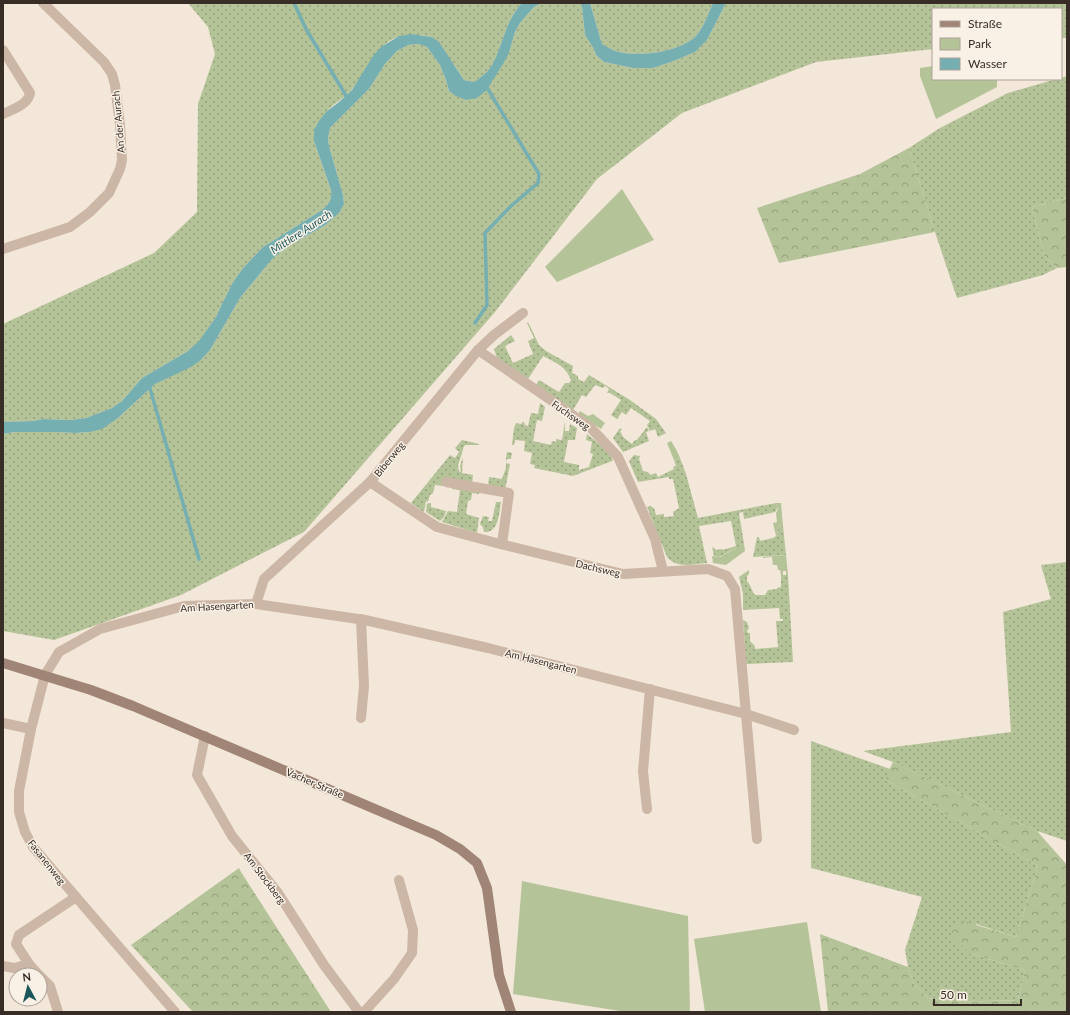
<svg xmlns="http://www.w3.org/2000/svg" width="1070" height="1015" viewBox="0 0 1070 1015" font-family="Lato,sans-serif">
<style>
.grass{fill:url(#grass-dots)}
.forest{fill:url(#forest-crowns)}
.green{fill:#b5c398}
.water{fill:#76afb2}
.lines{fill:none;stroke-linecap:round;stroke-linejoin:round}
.stream{stroke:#76afb2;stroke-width:3.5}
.minor{stroke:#ccb6a5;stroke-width:10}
.secondary{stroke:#a08576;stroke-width:10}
.labels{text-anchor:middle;stroke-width:3;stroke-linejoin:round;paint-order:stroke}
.street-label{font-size:10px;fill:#372c26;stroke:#faf1e6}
.water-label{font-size:11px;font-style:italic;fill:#19575b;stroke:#faf1e6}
</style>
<defs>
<pattern id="grass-dots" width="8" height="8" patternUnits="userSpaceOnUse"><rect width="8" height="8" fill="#b5c398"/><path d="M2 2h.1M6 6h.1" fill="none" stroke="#949f7c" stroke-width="1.8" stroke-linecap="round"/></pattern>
<pattern id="forest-crowns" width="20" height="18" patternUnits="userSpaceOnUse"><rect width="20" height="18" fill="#b5c398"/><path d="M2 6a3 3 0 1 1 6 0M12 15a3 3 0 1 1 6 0" fill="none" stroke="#949f7c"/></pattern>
</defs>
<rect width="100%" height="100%" fill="#f3e7d9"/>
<g class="grass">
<path d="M188,3H522C505,21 503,45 492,65C488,72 480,78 474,82L464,80L455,66L432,37C381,26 378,56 353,88C346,98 335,102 327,111C322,117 317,133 314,141L331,190C332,200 329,204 322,210L263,247L243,268L233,282L221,306L216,317L200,341L188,351L142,378L122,401L112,408L86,418L71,420L43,419L33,421L3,422V324L154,253L197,212L198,104L215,54L208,27Z"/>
<polygon points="542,3 580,3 582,7 585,35 594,49 596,55 604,62 633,68 653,68 674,61 695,52 707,40 726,3 1067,3 1067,38 1061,38 1061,9 933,9 933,49 816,62 682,113 597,179 495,312 304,532 181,595 54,640 3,631 3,434 15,432 55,432 75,433 90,432 118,418 155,384 201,360 210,350 240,298 273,258 290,245 324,226 344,204 343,195 329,146 328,138 330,128 369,89 385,64 397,51 408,45 418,44 427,47 440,65 446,80 449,91 466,100 509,53 515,32 520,23 534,7"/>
<path d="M590,3H713C708,14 704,27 696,36C680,52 640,57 619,52C613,51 608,47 602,44Z"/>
<polygon points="1067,76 1067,198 1032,207 1044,255 1057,268 1043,275 957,298 935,232 909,148 940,128 1008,93 1056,79 1061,79 1061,78"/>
<path d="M528,322L539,345L546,351L573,366L572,373L578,376V379L584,382L589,375L630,400L656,419L666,433L658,437L655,429L650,431L647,425L650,421L631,408L626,415L622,412L617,419L611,415L621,400L610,393H607L609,389L605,386L603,388L595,385L586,397L582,395L573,410L536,385L539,380L559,392L565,383H569L571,380C566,367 557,363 543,356L528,379L497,358L494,349L511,335L515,341L505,346L513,363L533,354L528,341L534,338L527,323Z"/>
<path d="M540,403L545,407L542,421L537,420L533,441L551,445L552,441L556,442V439L562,440L565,421V431H569L570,424L577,428L575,440H568L564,462L579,465V470L589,467L593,454L590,453L592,442L586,440L587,434C597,442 606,449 613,460L612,461L573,476L534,468L535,465L530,464L532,453L524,451L525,441L515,440L514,445H512L514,428L516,423L522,424V422H524L525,425L528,426L531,413L538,414Z"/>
<polygon points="647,427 649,431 646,432 649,441 623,452 613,438 620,428 622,430 620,431 623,437 632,444 635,440 637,440"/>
<polygon points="462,440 479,444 479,445 466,445 464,446 458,466 459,471 461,472 460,466 463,457 462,473 473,475 472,484 444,479 443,486 435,485 433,493 430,495 428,502 426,501 424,512 411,503 450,455 455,458 459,452 455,448"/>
<path d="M507,452L512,453L511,459H507L506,463L510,464L505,490L488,487L489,477L502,479C503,475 506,470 506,466C506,461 506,457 507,452Z"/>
<path d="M634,455L640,456L639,459L643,471L648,472L650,475L656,473L658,477L674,469L673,467L676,466L674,460L680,458L686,474L698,518L776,503L777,509L775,512L744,519L743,512L739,513L744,544L719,557L714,556L712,547L717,550L722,549L723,550L736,546L731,521L699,526L707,563C693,564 677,569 667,557L647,507L650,506L654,508L656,515L664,514V517L674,516L673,512L679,508L673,479H669V477L638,482L629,461Z"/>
<polygon points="453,484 479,489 479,494 472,493 471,500 468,501 466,514 479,518 477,533 442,522 448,511 457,512 460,490 452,489"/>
<path d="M496,502H501C499,513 499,533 484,532L483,527L480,524L483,516L489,517L488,521H492Z"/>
<polygon points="429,503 431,503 431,507 446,511 444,517 440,521 426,512 427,504"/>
<polygon points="783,526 786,555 753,557 757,537 759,537 760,541 773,538 778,535 777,527"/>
<polygon points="1067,562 1067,841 1037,831 893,762 863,751 1011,732 1003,612 1051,599 1041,565"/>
<path d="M749,570V574L747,576V581C751,585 751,590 755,595H765L768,590L777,589V588L781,587V575H788L793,662L746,664L743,620L747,622L749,628L747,631L748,633H750V641L755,646V649L778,647L776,621H783V619H780L779,608L743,610V593L739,577Z"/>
<polygon points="811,741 890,769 886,780 1038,866 1016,937 976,924 969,953 1025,970 1018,1000 955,1002 928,998 914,984 908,967 905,950 922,897 811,868"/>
</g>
<g class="forest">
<polygon points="909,148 935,232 779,263 757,208 860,174"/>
<polygon points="1067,198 1067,267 1057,268 1044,255 1032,207"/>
<polygon points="893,762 1037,831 1067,865 1067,1012 828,1012 820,934 908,967 914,984 928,998 955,1002 1018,1000 1025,970 969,953 951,936 953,929 963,921 1016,937 1038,866 886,780 888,772"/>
<polygon points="239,868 241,872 331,1012 193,1012 131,945"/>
</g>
<g class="green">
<polygon points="933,66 933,79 997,79 997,87 936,119 920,76 920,68"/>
<polygon points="622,189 654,240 557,282 545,267"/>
<polygon points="580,411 588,416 593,414 605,423 601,429 578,414"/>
<polygon points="671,441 676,449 680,458 674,460 667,443"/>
<polygon points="776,503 781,503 783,526 777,527 778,535 776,536 773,523 777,522 776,513 779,507 777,509"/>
<polygon points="744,544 745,551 726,565 713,563 712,556 720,557"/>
<polygon points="786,555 788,575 786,575 786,571 783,571 783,575 781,575 780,570 778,570 777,565 773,565 772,557 763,558 763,557"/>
<polygon points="522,881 688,916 690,1012 626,1012 513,994"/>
<polygon points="807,922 821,1012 705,1012 694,939"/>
</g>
<g class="water">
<path d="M522,3H542L534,7L520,23L515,32L509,53L503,64L486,91L477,98L466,100L456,96L449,91L446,80L440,65L427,47L418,44L408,45L397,51L385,64L369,89L330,128L328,138L329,146L343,195L344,204L339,213L324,226L290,245L273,258L240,298L210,350L201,360L191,367L155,384L118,418L102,429L90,432L75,433L55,432H15L3,434V422L33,421L43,419L71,420L86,418L112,408L122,401L142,378L188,351L199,341L216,317L221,306L233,282L243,268L263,247L322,210C329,204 332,200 331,190L314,141V130L319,121L327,111L339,102L352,90L373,56L381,47L399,36L411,34L432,37L439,42L464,80L474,82C480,78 488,72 492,65C503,45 505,21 522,3Z"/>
<path d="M580,3H590L602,44C608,47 613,51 619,52C640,57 680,52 696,36C704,27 708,14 713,3H726L707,40L695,52L674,61L653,68H633L604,62L596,55L594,49L585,35L582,7Z"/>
</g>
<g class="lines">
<g class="stream">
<polyline points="294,3 306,29 348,99"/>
<polyline points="475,323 487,305 485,233 511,206 538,183 539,174 486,86"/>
<polyline points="149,385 199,559"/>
</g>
<g class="minor">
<path d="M3,50L30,93C28,105 13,109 3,114"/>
<polyline points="3,249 70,227 90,212 109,193 120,169 122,160 120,125 115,85 112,74 104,62 43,3"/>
<polyline points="478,350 590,427 618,457 655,539 663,571"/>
<polyline points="370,482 437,527 500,544 623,574 708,569 727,576 735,589 757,839"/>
<polyline points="446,482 509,493 502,544"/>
<polyline points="256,604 264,579 370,482 478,350 494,335 523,313"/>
<polyline points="361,718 364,686 361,619"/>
<polyline points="3,723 31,729"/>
<polyline points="205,736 197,775 232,836 278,893 324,965 359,1012"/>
<polyline points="647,809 643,771 650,689"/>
<polyline points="3,966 14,968 29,964"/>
<polyline points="39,975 29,964 16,944 19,935 76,897"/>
<polyline points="40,976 50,986 58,1012"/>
<polyline points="175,1012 33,847 25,832 19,812 19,791 31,729 45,675 59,652 100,629 184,606 256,604 365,620 488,648 746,714 794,730"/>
<polyline points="364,1012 394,979 412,953 413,930 399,880"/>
</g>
<polyline class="secondary" points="3,663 91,690 133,706 436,835 460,849 477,863 487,888 499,975 511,1012"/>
</g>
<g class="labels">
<g class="street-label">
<text transform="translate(118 122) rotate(-95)" y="4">An der Aurach</text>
<text transform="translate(571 415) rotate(35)" y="4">Fuchsweg</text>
<text transform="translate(389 459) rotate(-51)" y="4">Biberweg</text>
<text transform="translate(598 568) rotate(13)" y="4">Dachsweg</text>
<text transform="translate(217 606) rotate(-3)" y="4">Am Hasengarten</text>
<text transform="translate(541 661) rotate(14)" y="4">Am Hasengarten</text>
<text transform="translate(315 783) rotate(23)" y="4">Vacher Straße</text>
<text transform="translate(47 862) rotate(52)" y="4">Fasanenweg</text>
<text transform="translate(265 878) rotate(53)" y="4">Am Stockberg</text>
</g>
<g class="water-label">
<text transform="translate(301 232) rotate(-33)" y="4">Mittlere Aurach</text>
</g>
</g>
<rect width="1070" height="1015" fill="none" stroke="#372c26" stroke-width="8"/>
<rect x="932" y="8" width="130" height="72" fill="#faf1e6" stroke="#aca299"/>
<rect x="940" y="21" width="20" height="6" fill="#a08576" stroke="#aca299"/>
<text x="968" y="28" font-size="12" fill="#372c26">Straße</text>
<rect x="940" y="38" width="20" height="12" fill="#b5c398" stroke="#aca299"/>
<text x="968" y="48" font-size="12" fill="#372c26">Park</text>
<rect x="940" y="58" width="20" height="12" fill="#76afb2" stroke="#aca299"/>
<text x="968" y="68" font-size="12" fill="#372c26">Wasser</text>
<g transform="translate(28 987) rotate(353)"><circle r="19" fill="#faf1e6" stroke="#aca299"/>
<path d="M0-3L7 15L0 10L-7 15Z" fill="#19575b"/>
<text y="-6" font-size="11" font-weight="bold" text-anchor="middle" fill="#372c26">N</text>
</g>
<path d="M934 999v6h87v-6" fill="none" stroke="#372c26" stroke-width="2"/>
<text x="940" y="999" font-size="12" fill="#372c26" stroke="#faf1e6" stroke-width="3" paint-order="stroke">50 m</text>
</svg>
